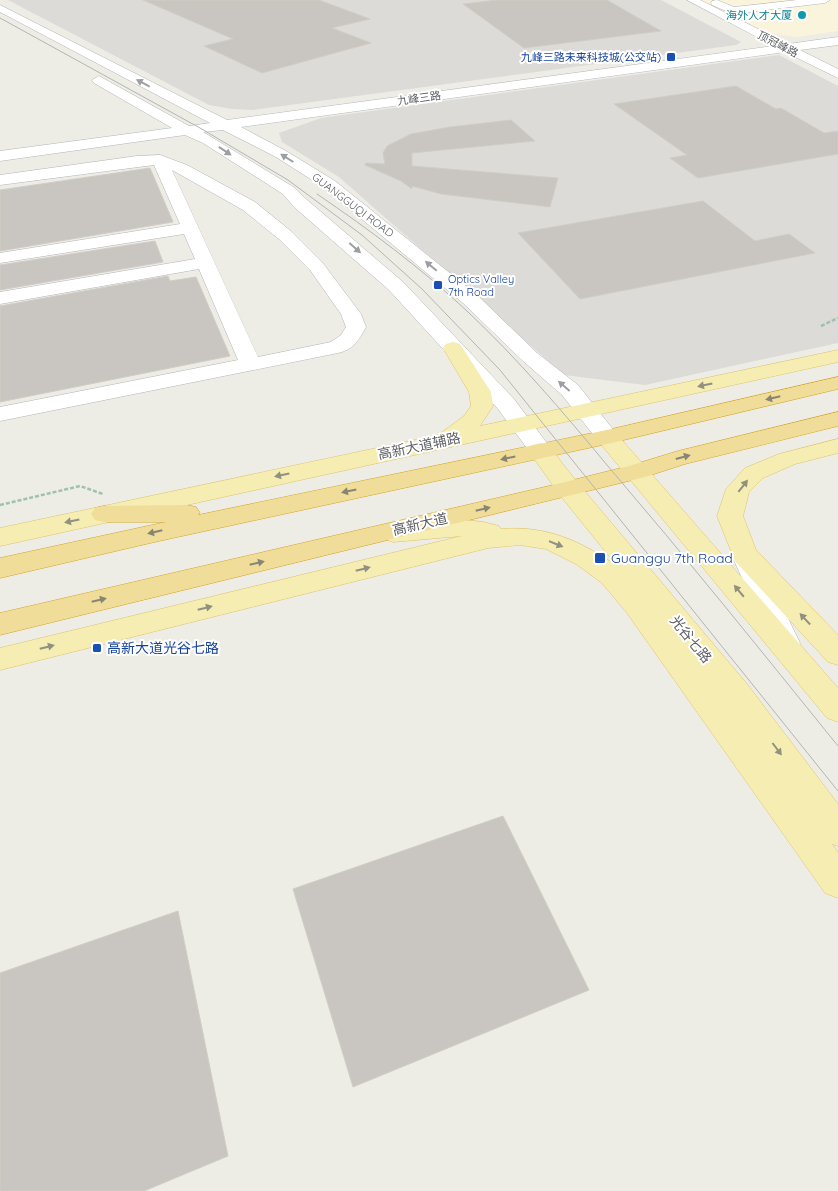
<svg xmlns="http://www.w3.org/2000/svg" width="838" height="1191" viewBox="0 0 838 1191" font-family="Quicksand,'Noto Sans SC',sans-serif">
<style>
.commercial{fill:#faf4dd}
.industrial{fill:#dcdbd7}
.building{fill:#c9c6c1;stroke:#d1cdc4}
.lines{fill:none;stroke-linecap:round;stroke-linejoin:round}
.minor-casing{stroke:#b2b4b8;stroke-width:1}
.major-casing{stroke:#e0c36b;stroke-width:1}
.highway-casing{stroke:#d6a31c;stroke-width:1}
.path{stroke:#9ec2aa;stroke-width:2.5;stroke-dasharray:4 2;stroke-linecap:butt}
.minor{fill:#fff;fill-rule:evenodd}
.major{fill:#f5edb2;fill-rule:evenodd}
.highway{fill:#f0dd99;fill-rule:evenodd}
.tram{stroke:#b4b5b5;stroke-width:1}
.oneway{fill:#9e9fa1}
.oneway2{fill:#92917f}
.oneway3{fill:#898573}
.culture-dot{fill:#0f9aa8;stroke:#fff;stroke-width:2}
.transit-dot{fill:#1a4fb4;stroke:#fff;stroke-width:2}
.labels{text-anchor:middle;stroke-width:4;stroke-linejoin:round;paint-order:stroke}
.far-culture-label{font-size:11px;fill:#0d838f;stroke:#fff;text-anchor:end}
.far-street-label{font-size:11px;fill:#5d5f63;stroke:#fff}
.far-transit-label{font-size:11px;fill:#164399;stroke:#fff;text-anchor:end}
.street-label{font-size:14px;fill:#5d5f63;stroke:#fff}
.transit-label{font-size:14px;fill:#164399;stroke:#fff;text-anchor:start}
</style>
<rect width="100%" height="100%" fill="#edece5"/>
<polygon class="commercial" points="700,0 838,0 838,31 797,37 766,33"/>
<g class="industrial">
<polygon points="8,0 661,0 741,42 736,45 253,110 232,109 209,105"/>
<polygon points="779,55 838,86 838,343 645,385 564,375 339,177 282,142 279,133 321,118"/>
</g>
<g class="building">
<polygon points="143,0 319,0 370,19 332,28 371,43 262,73 204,46 233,39"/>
<polygon points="497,0 607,0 661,31 524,48 463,4"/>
<polygon points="736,86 776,109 781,108 824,133 838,131 838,154 698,178 670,158 687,155 614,104"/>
<polygon points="511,120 535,141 412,153 412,166 558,178 550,207 441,194 412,186 412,189 401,181 365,165 366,163 385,164 383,153 387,146 411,134 450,127"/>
<polygon points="150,168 173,222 0,251 0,190"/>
<polygon points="703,201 755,241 789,234 815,253 580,299 518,233"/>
<polygon points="155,241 163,262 0,290 0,265"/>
<polygon points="168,276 170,281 196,277 230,356 0,402 0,306"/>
<polygon points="503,816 589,990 353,1087 293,889"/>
<polygon points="178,911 228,1156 144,1191 0,1191 0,973"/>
</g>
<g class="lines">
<defs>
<g id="minor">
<polygon points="687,0 700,0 788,44 838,37 838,45 800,50 838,69 838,78 785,52 241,127 286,151 335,181 477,295 537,353 578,385 619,437 615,442 607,444 599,442 562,395 523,361 463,303 323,187 276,157 223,130 203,132 295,188 306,199 403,282 514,399 552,450 548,455 540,457 532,455 498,409 389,290 294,207 283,194 203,143 185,135 0,161 0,151 172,128 94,83 92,80 99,76 189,126 210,123 0,12 0,5 227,120 774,46"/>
<polygon points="717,0 734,7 797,0 830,0 825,3 733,14 712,5 711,3 712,1"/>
<path d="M160,155L187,165L255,202L292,232L322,262L361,314L366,327C359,340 353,350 338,353L0,421V407L238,360L199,269L0,304V292L195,259L184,234L0,263V253L180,224L154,165L0,185V175L137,156ZM172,170L243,210L280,240L310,270L341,314L346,327L341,335L331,342L258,357Z"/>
<polygon points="744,545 753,547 757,554 800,643 796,651 786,654 776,651 772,643 731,554 735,547"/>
</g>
<g id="major">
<polygon points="453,342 460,344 491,392 493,406 480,426 838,350 838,362 0,546 0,528 438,435 464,416 471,406 469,392 443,348 446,344"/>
<polygon points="607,430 615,432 838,688 838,722 827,718 599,442 595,437 599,432"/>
<polygon points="838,439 838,453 795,464 763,478 749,492 743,516 756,550 838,635 838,665 828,662 735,561 717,516 726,489 745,468 779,454"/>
<path d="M540,443L548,445L577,482L747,684L838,804V846L832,844L838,853V898L825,893L627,613L602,583L576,564L546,549L520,545L488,548L0,670V648L462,536L393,542L384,539L380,533L384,527L393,524C430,521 463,515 499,526L501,529C546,525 581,541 617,566L559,494L528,450L532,445Z"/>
</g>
<g id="highway">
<polygon points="838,377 838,389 607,444 159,541 0,578 0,558 166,522 104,522 95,520 91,514 95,508 104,506 187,505 196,507 200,513 198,515 607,430"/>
<polygon points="838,412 838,426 685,464 645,477 0,635 0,613 549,486 629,466 678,451"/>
</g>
</defs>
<use href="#minor" class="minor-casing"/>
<use href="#major" class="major-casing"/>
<use href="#highway" class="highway-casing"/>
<g class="path">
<polyline points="821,326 838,318"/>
<polyline points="0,505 80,486 103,494"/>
</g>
<use href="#minor" class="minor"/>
<use href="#major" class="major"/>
<use href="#highway" class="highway"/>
<g class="tram">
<polyline points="0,18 200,128 288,180 362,235 422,289 500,370 838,791"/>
<path d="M317,194C370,230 421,268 468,312C518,359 563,412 607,465C686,557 762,652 838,746"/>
</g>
</g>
<defs><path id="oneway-solid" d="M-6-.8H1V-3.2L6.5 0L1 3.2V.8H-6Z" transform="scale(1.25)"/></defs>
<g class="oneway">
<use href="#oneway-solid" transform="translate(143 83) rotate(-152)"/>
<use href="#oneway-solid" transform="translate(225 151) rotate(34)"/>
<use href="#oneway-solid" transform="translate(287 158) rotate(-148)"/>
<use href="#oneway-solid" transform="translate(355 248) rotate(41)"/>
<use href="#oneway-solid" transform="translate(431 266) rotate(-140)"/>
<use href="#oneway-solid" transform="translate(564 386) rotate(-139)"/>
</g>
<g class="oneway2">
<use href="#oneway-solid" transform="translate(705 385) rotate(168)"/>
<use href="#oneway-solid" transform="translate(282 475) rotate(168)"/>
<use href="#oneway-solid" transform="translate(743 486) rotate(-52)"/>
<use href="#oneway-solid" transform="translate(72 521) rotate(168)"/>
<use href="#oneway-solid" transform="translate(556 544) rotate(22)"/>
<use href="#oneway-solid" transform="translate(363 569) rotate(-14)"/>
<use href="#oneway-solid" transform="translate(739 591) rotate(-130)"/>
<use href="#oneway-solid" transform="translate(205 608) rotate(-14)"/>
<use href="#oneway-solid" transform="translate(805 619) rotate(-133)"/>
<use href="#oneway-solid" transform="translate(47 647) rotate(-14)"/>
<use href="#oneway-solid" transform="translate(777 749) rotate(53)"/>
</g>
<g class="oneway3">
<use href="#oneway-solid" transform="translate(773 398) rotate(167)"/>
<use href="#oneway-solid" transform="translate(683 457) rotate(-15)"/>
<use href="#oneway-solid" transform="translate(508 458) rotate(168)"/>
<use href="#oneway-solid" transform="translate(349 491) rotate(168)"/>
<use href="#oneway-solid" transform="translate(483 509) rotate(-13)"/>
<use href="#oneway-solid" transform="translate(155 532) rotate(167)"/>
<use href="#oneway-solid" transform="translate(257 563) rotate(-13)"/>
<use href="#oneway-solid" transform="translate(99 600) rotate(-13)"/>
</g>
<circle class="culture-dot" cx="802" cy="15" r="5"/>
<g class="transit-dot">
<rect x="666" y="52" width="10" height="10" rx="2.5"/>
<rect x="433" y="280" width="10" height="10" rx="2.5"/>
<rect x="594" y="552" width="12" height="12" rx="2.5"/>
<rect x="92" y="643" width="10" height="10" rx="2.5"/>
</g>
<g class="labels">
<g class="far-culture-label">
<text x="792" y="19">海外人才大厦</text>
</g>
<g class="far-street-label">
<text transform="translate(778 44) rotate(27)" y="4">顶冠峰路</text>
<text transform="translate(419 98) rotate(-8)" y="4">九峰三路</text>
<text transform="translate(353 205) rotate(37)" y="4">GUANGGUQI ROAD</text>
</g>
<g class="far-transit-label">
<text x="661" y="61">九峰三路未来科技城(公交站)</text>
<text x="448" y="283" text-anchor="start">Optics Valley<tspan x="448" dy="13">7th Road</tspan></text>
</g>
<g class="street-label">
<text transform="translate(419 446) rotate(-12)" y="5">高新大道辅路</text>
<text transform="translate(420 524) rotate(-13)" y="5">高新大道</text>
<text transform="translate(691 639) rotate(51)" y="5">光谷七路</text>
</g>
<g class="transit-label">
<text x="611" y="563">Guanggu 7th Road</text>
<text x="107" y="653">高新大道光谷七路</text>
</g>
</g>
</svg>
